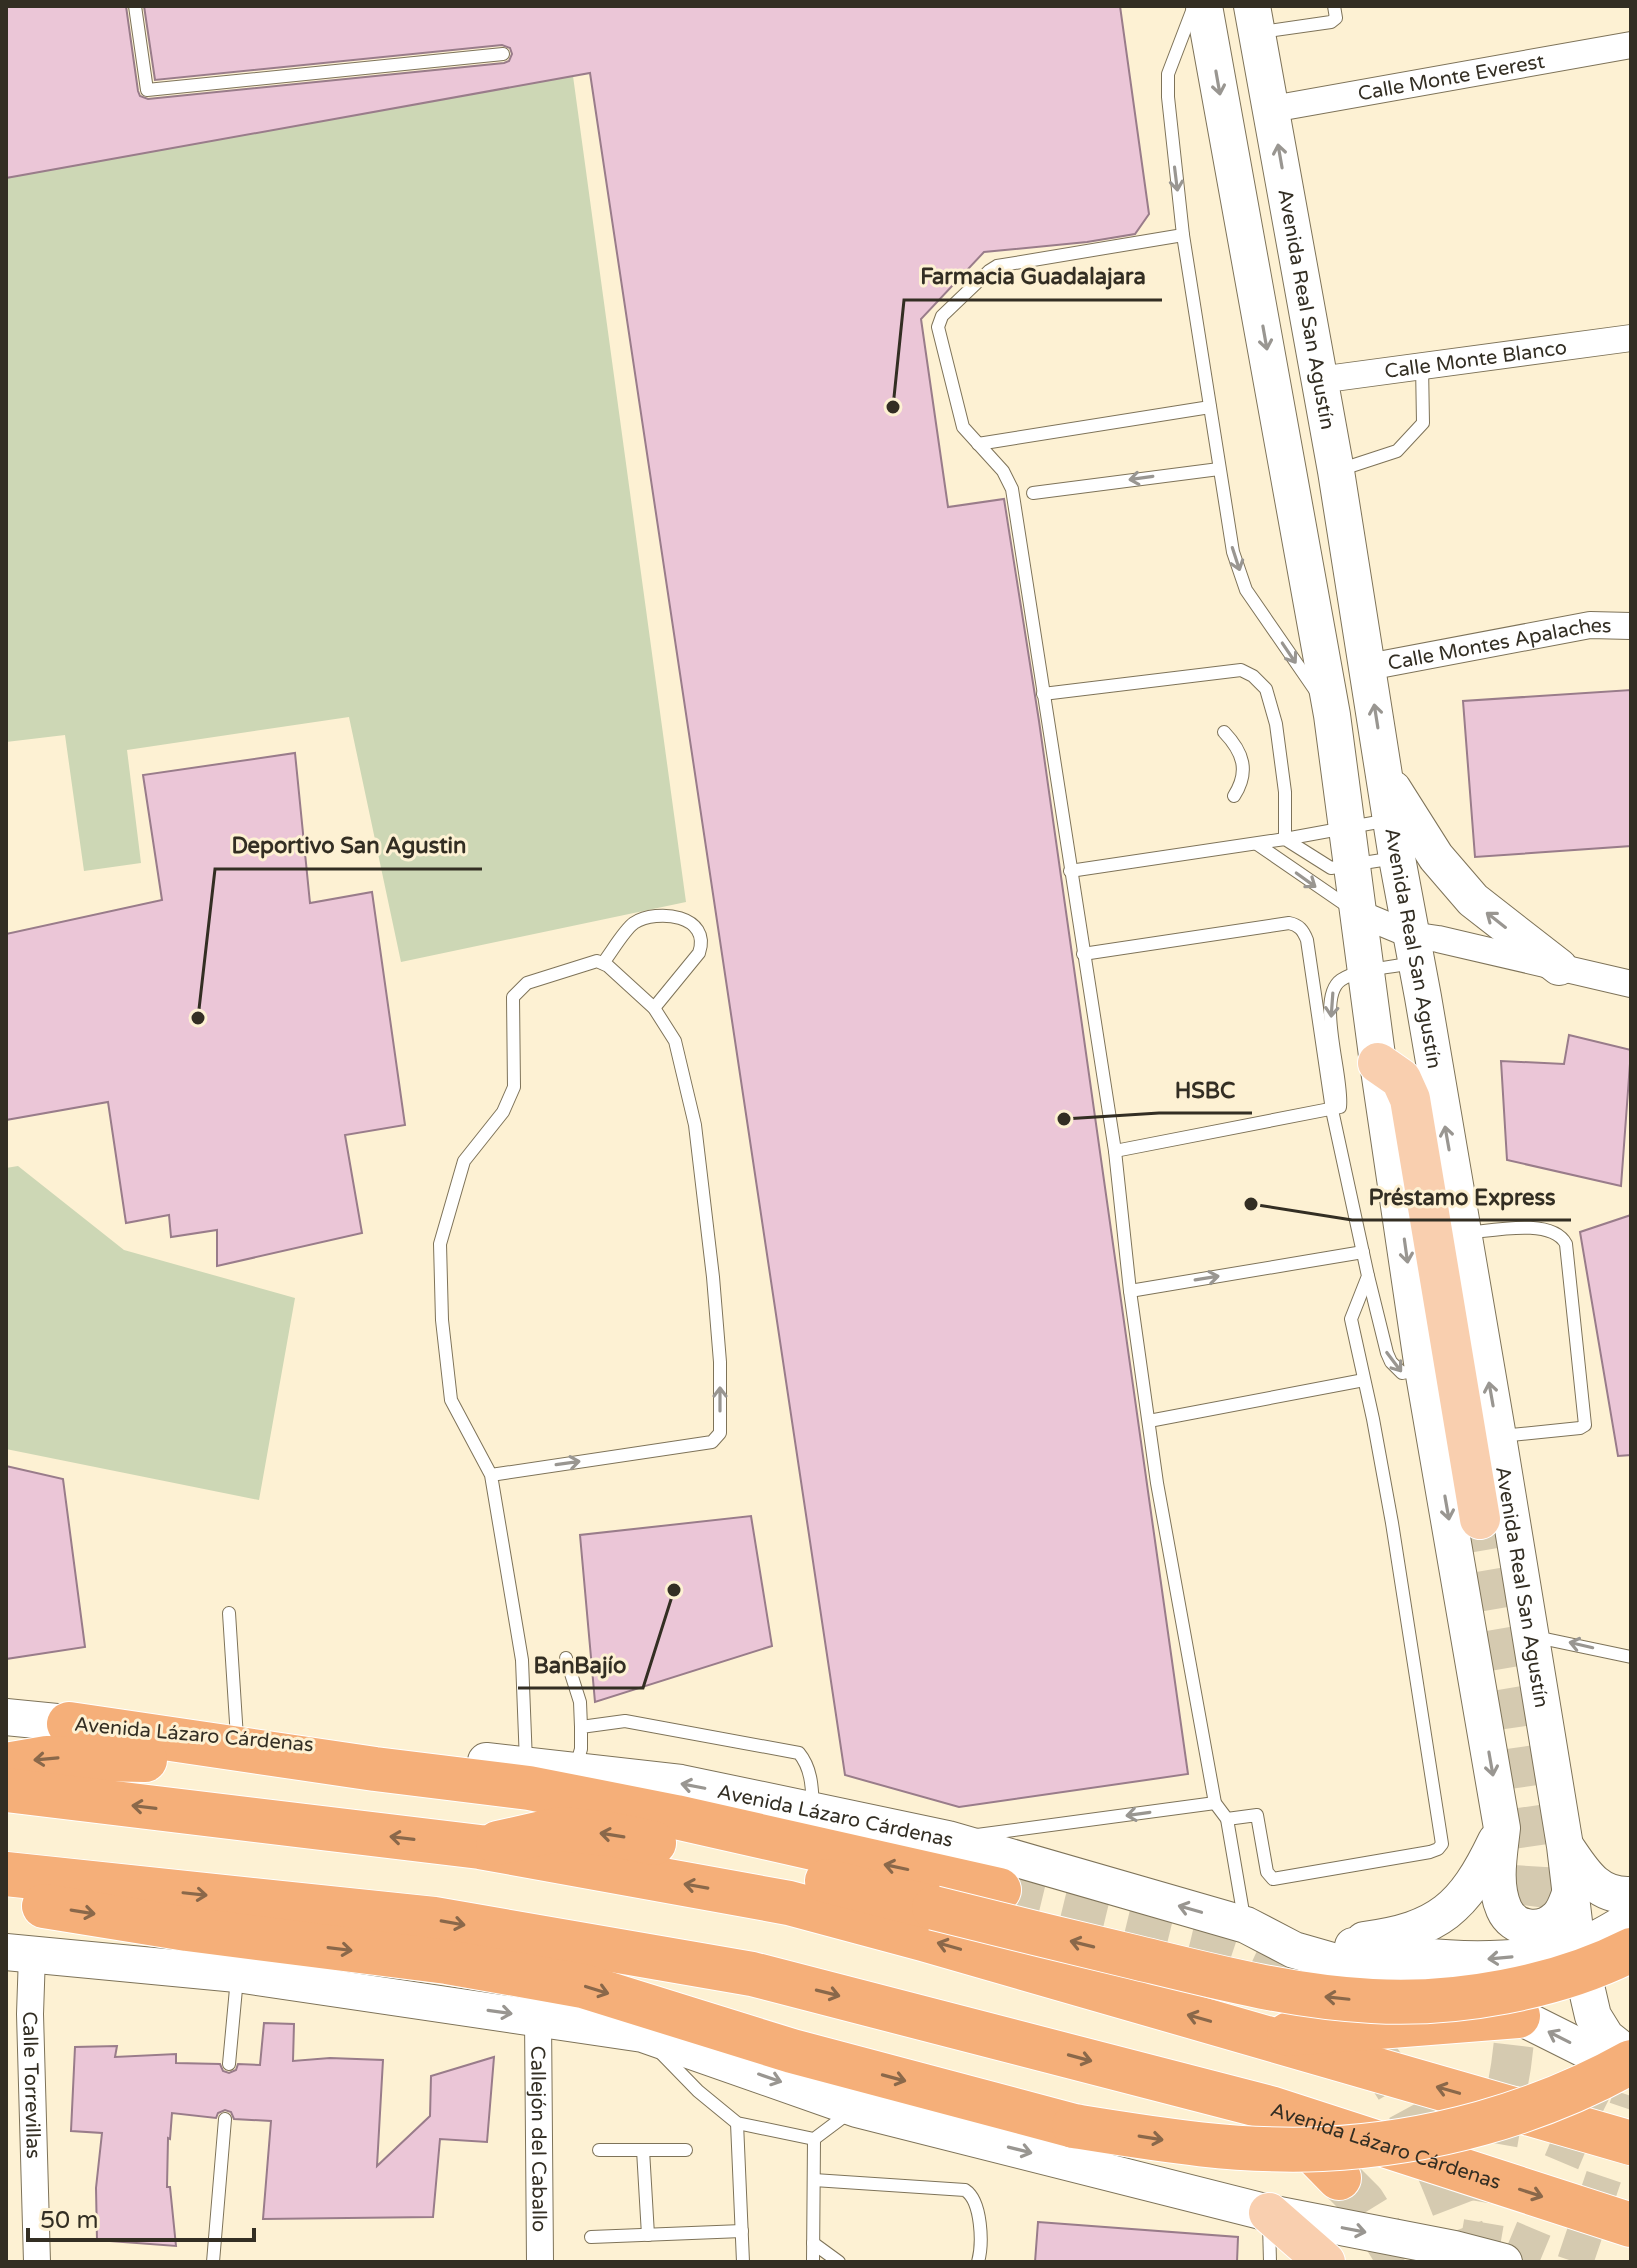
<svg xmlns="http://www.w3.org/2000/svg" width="1637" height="2268" viewBox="0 0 1637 2268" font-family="'Varela Round',sans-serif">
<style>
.green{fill:#cdd7b5}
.building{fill:#ebc6d7;stroke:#997c8a;stroke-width:2}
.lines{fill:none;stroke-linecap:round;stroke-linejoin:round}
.secondary-tunnel{stroke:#d5cab0;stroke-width:36;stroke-dasharray:36 18;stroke-linecap:butt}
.primary-tunnel{stroke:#d5cab0;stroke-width:40;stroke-dasharray:40 20;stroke-linecap:butt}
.highway-tunnel{stroke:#d5cab0;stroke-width:44;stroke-dasharray:44 22;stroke-linecap:butt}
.lane-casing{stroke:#7e7359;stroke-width:14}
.street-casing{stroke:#7e7359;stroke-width:28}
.secondary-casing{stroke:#7e7359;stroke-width:38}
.primary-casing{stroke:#fff;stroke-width:42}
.highway-casing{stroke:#fff;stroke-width:46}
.lane{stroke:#fff;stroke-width:12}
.street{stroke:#fff;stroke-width:26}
.secondary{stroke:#fff;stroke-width:36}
.primary{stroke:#f9cfaf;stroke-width:40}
.highway{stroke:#f5af79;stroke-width:44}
.highway-bridge-casing{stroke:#fff;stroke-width:46;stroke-linecap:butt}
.highway-bridge{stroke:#f5af79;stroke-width:44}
.oneway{stroke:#999691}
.oneway2{stroke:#8a684a}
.labels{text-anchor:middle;stroke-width:6;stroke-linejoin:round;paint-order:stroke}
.street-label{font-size:20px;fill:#332e23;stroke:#fdf1d3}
.leader{fill:none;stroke:#332e23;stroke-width:3}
.callout-dot{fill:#332e23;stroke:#fdf1d3;stroke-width:3}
.callout-label{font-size:22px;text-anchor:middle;font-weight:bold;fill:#332e23;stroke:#fdf1d3;stroke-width:6;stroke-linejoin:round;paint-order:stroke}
</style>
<rect width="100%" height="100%" fill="#fdf1d3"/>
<g class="green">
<polygon points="573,76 686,902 401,962 349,717 127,750 141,863 84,871 65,735 6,742 6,178"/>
<polygon points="18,1166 124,1250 295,1298 259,1500 6,1449 6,1168"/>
</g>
<g class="building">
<polygon points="6,6 126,6 138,91 140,96 148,99 504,63 509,61 512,54 510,48 502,45 155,80 144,6 1120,6 1149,214 1135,234 1087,242 984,252 921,319 948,507 1004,499 1039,721 1188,1774 959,1807 845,1775 590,73 6,178"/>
<polygon points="1631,690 1631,846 1475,857 1463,701"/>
<polygon points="295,753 310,903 372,892 405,1125 345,1135 362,1233 217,1266 217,1230 171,1237 169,1215 126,1223 108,1102 6,1120 6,934 162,900 143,775"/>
<polygon points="1569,1035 1631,1050 1621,1186 1507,1160 1501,1061 1564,1064"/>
<polygon points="1631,1215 1631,1455 1618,1456 1580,1232"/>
<polygon points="6,1466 63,1479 85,1647 6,1659"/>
<polygon points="751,1516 772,1646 595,1702 580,1535"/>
<polygon points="264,2023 294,2024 293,2061 330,2058 383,2060 377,2166 430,2116 431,2076 494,2057 487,2142 440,2139 433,2217 263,2219 271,2121 234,2119 231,2112 225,2110 218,2113 216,2118 172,2113 170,2139 168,2138 167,2187 170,2187 176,2246 97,2240 96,2188 102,2133 71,2131 75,2047 117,2046 115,2057 176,2054 176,2063 220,2064 223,2071 229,2073 236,2070 238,2064 260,2065"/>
<polygon points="1038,2222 1238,2237 1237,2262 1035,2262"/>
</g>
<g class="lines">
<g class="secondary-tunnel">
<polyline points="1520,2262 1582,2113 1616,2045 1631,2027"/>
<polyline points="1575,2262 1631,2096"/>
</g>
<polyline class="primary-tunnel" points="1477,2262 1511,2066 1532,1894 1534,1862 1510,1695 1480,1519"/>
<g class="highway-tunnel">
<polyline points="999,1890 1197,1938 1254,1957 1280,1969 1322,2000"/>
<path d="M1373,2052C1420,2114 1447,2190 1474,2262"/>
<polyline points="1339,2178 1363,2202 1400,2262"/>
</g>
<defs>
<g id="lane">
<polyline points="135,6 147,90 503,54"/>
<polyline points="1194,6 1168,74 1168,97 1183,235 1233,552 1246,590 1315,690"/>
<polyline points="1261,32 1331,22 1336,18 1334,6"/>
<polyline points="1183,235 997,266 989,271 942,316 938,327 963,427 1003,471 1012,489 1115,1151 1130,1291 1157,1483 1215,1803 1227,1819 1244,1918"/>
<polyline points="978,444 1210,407"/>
<polyline points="1339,470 1397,451 1423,423 1422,365"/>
<polyline points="1033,493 1219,469"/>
<polyline points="1043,694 1241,670 1253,676 1266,689 1276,724 1285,792 1285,839 1389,820"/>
<path d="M1224,732C1243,752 1250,771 1234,796"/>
<polyline points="1257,844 1353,910"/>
<polyline points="1070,871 1285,839 1331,868 1395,858"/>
<path d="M1083,954L1289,923C1299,925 1303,930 1307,940L1332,1110L1368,1276L1351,1319L1373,1419L1392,1523L1442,1844L1438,1849L1430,1852L1273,1879L1267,1872L1257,1815L1227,1819"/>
<path d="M603,963C611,953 624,930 634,923C657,908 712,915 699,953L654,1008"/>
<path d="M1115,1151L1340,1107C1344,1078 1315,998 1341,980C1357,969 1394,967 1413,963"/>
<path d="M1466,1233C1491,1231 1552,1217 1566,1244L1585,1425L1580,1428L1501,1436"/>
<polyline points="1368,1276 1387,1353 1391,1362 1402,1373 1422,1369"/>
<polyline points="1130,1291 1363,1252"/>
<polyline points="1149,1421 1364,1380"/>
<polyline points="491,1475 712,1442 720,1433 720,1362 713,1277 695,1125 675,1041 654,1008 608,966 597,961 527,983 513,997 514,1087 503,1112 464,1161 440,1244 442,1320 451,1400 491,1475 522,1660 526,1762"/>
<polyline points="229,1613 237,1738"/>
<polyline points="1536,1637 1631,1657"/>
<polyline points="566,1658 580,1702 581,1727"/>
<path d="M575,1769L581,1749V1727L625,1721L799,1753C812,1769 812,1788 813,1808"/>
<polyline points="977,1835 1215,1803"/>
<polyline points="662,2054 698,2091 737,2123 814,2139 850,2112"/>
<polyline points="229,2064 237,1978"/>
<polyline points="737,2123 743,2262"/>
<polyline points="599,2150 686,2150"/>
<polyline points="643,2150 648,2235"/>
<path d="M814,2180L965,2190C982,2201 983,2244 978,2262"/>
<polyline points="1269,2224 1270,2262"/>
<polyline points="591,2237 742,2231"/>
<polyline points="813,2243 839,2262"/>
<polyline points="213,2262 225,2119"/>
<polyline points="813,2262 814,2139"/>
</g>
<g id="street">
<path id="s1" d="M1272,109L1631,45"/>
<path id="s2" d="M1319,380L1631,338"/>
<path id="s3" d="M1368,667L1590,625L1631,626"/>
<polyline points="1358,913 1411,935 1438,939 1631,984"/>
<path id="s4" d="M32,1955L30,2014L37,2262"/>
<path id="s5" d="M538,2017L540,2262"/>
</g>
<g id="secondary">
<path d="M1204,6L1332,715L1378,1063L1423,1369L1502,1828C1499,1855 1493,1884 1504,1909C1513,1930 1541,1934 1557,1918C1565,1911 1567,1901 1571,1891"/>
<path id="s6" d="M1252,6L1336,471L1397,858L1423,997L1498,1437L1565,1846L1577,1947L1593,2016L1606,2037L1631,2057"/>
<polyline points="1393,789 1436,857 1473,900 1559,967"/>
<polyline points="6,1717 97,1726"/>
<path id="s7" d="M486,1761L681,1783L948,1839L1246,1925L1294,1950L1444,1993"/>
<path d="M1566,1847C1583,1872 1597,1897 1631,1895"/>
<path d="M1364,1940C1439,1930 1464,1908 1496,1841"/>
<path d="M1353,1946C1425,1960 1504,1967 1576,1947C1595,1942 1614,1929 1631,1919"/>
<polyline points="6,1952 237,1974 643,2034 857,2109 1269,2213 1454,2249 1504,2262"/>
<polyline points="1493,2008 1518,2016 1582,2048 1629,2066"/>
</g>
<g id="primary">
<polyline points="1378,1063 1401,1079 1410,1099 1480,1519"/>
<polyline points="1269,2213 1325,2262"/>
</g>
<g id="highway">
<polyline points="69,1724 375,1769 529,1788 676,1817 999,1890"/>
<polyline points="6,1765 47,1758 145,1760"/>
<polyline points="6,1790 480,1847 789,1903 923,1939 1631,2143"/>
<polyline points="498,1843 560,1829 610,1834 654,1843"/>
<path id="s8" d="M6,1874L434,1919L752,1974L1270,2108L1631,2225"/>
<polyline points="827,1881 934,1908"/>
<polyline points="44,1906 187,1929 447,1962 583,1986 792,2051 1074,2126"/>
<polyline points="1289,2034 1518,2016"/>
<polyline points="1289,2127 1339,2178"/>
</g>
</defs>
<use href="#lane" class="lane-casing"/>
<use href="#street" class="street-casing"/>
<use href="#secondary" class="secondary-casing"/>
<use href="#primary" class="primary-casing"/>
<use href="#highway" class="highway-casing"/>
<use href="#lane" class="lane"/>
<use href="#street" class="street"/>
<use href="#secondary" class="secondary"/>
<use href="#primary" class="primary"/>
<use href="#highway" class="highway"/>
<defs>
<g id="highway-bridge">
<path d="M934,1908C1001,1925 1067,1941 1134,1957C1212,1976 1291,1997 1372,2001C1455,2006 1556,1988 1631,1950"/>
<path d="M1074,2126C1155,2139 1239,2153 1322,2149C1429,2144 1538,2114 1631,2062"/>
</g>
</defs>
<use href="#highway-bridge" class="highway-bridge-casing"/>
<use href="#highway-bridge" class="highway-bridge"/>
</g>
<defs><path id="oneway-shaft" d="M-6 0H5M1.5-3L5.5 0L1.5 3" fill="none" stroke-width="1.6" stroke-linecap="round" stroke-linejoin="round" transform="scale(2)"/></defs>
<g class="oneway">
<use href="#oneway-shaft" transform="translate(1218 83) rotate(80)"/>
<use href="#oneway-shaft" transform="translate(1280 156) rotate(-100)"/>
<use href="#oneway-shaft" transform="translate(1176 179) rotate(83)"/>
<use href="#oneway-shaft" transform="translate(1265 338) rotate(80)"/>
<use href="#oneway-shaft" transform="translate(1141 478) rotate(172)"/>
<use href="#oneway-shaft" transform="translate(1236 559) rotate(72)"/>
<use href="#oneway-shaft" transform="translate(1289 653) rotate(56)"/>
<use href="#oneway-shaft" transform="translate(1376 716) rotate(-99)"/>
<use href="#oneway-shaft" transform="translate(1306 880) rotate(36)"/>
<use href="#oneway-shaft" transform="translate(1496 920) rotate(-142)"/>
<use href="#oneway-shaft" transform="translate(1332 1005) rotate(94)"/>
<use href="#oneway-shaft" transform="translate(1447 1138) rotate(-100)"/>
<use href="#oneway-shaft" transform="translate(1406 1251) rotate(82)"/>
<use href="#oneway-shaft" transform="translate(1207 1278) rotate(-9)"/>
<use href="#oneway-shaft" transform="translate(1394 1362) rotate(53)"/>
<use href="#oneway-shaft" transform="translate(1491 1394) rotate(-100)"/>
<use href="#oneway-shaft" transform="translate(720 1399) rotate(-90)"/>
<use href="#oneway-shaft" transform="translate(568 1463) rotate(-8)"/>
<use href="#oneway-shaft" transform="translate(1447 1508) rotate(80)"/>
<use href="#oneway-shaft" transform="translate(1581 1645) rotate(-167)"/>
<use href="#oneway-shaft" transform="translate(1491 1764) rotate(80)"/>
<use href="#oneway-shaft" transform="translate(693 1786) rotate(-169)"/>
<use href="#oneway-shaft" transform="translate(1138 1814) rotate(172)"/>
<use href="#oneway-shaft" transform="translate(1190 1909) rotate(-164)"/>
<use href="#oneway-shaft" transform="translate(1500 1958) rotate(175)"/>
<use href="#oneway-shaft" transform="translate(500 2012) rotate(8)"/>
<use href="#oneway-shaft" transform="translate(1559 2037) rotate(-153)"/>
<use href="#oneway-shaft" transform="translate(770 2078) rotate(19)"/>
<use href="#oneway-shaft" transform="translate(1020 2150) rotate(14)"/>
<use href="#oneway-shaft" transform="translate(1354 2230) rotate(11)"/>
</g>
<g class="oneway2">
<use href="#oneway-shaft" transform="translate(46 1759) rotate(175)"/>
<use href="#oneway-shaft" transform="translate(144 1807) rotate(-173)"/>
<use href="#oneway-shaft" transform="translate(612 1835) rotate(-171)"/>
<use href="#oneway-shaft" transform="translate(402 1838) rotate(-173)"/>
<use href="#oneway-shaft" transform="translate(896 1867) rotate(-168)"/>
<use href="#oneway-shaft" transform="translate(696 1886) rotate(-170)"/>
<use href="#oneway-shaft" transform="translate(195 1894) rotate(6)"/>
<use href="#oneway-shaft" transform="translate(83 1912) rotate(9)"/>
<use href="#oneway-shaft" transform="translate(453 1923) rotate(10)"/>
<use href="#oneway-shaft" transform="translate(1082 1944) rotate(-166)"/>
<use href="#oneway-shaft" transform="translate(949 1946) rotate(-164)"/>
<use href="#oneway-shaft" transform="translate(340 1949) rotate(7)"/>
<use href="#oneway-shaft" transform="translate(597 1990) rotate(17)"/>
<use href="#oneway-shaft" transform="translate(828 1993) rotate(14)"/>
<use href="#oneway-shaft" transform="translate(1337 1998) rotate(-174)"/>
<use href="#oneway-shaft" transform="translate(1199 2018) rotate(-164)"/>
<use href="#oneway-shaft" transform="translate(1080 2058) rotate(15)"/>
<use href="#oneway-shaft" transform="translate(894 2078) rotate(15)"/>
<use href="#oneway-shaft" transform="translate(1448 2090) rotate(-164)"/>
<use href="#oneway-shaft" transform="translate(1151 2138) rotate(9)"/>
<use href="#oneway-shaft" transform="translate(1531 2193) rotate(18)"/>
</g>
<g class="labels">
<g class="street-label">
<text dy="7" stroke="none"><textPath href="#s1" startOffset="182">Calle Monte Everest</textPath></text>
<text dy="7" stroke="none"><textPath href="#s6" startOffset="308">Avenida Real San Agustín</textPath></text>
<text dy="7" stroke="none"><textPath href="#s2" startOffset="158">Calle Monte Blanco</textPath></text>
<text dy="7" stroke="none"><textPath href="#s3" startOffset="134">Calle Montes Apalaches</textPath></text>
<text dy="7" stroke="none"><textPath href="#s6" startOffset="956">Avenida Real San Agustín</textPath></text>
<text dy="7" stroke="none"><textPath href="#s6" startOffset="1604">Avenida Real San Agustín</textPath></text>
<text transform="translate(194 1734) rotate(5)" y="7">Avenida Lázaro Cárdenas</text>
<text dy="7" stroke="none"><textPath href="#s7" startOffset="354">Avenida Lázaro Cárdenas</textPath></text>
<text dy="7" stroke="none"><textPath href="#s4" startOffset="130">Calle Torrevillas</textPath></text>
<text dy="7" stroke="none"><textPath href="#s5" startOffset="122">Callejón del Caballo</textPath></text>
<text dy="7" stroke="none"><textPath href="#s8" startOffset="1410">Avenida Lázaro Cárdenas</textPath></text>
</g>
</g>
<path class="leader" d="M893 407L904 300H1162M198 1018L215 869H482M1064 1119L1159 1113H1252M1251 1204L1352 1220H1571M674 1590L643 1688H518"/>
<g class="callout-dot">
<circle cx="893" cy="407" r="8"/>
<circle cx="198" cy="1018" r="8"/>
<circle cx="1064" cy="1119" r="8"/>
<circle cx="1251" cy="1204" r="8"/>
<circle cx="674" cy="1590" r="8"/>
</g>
<g class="callout-label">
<text x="1033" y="284">Farmacia Guadalajara</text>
<text x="349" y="853">Deportivo San Agustin</text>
<text x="1205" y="1098">HSBC</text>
<text x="1462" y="1205">Préstamo Express</text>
<text x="580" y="1673">BanBajío</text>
</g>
<rect width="1637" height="2268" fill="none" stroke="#332e23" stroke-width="16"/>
<path d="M28 2228v12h226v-12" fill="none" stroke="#332e23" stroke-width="4"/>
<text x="40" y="2228" font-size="24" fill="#332e23" stroke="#fdf1d3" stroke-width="6" paint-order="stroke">50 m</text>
</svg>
